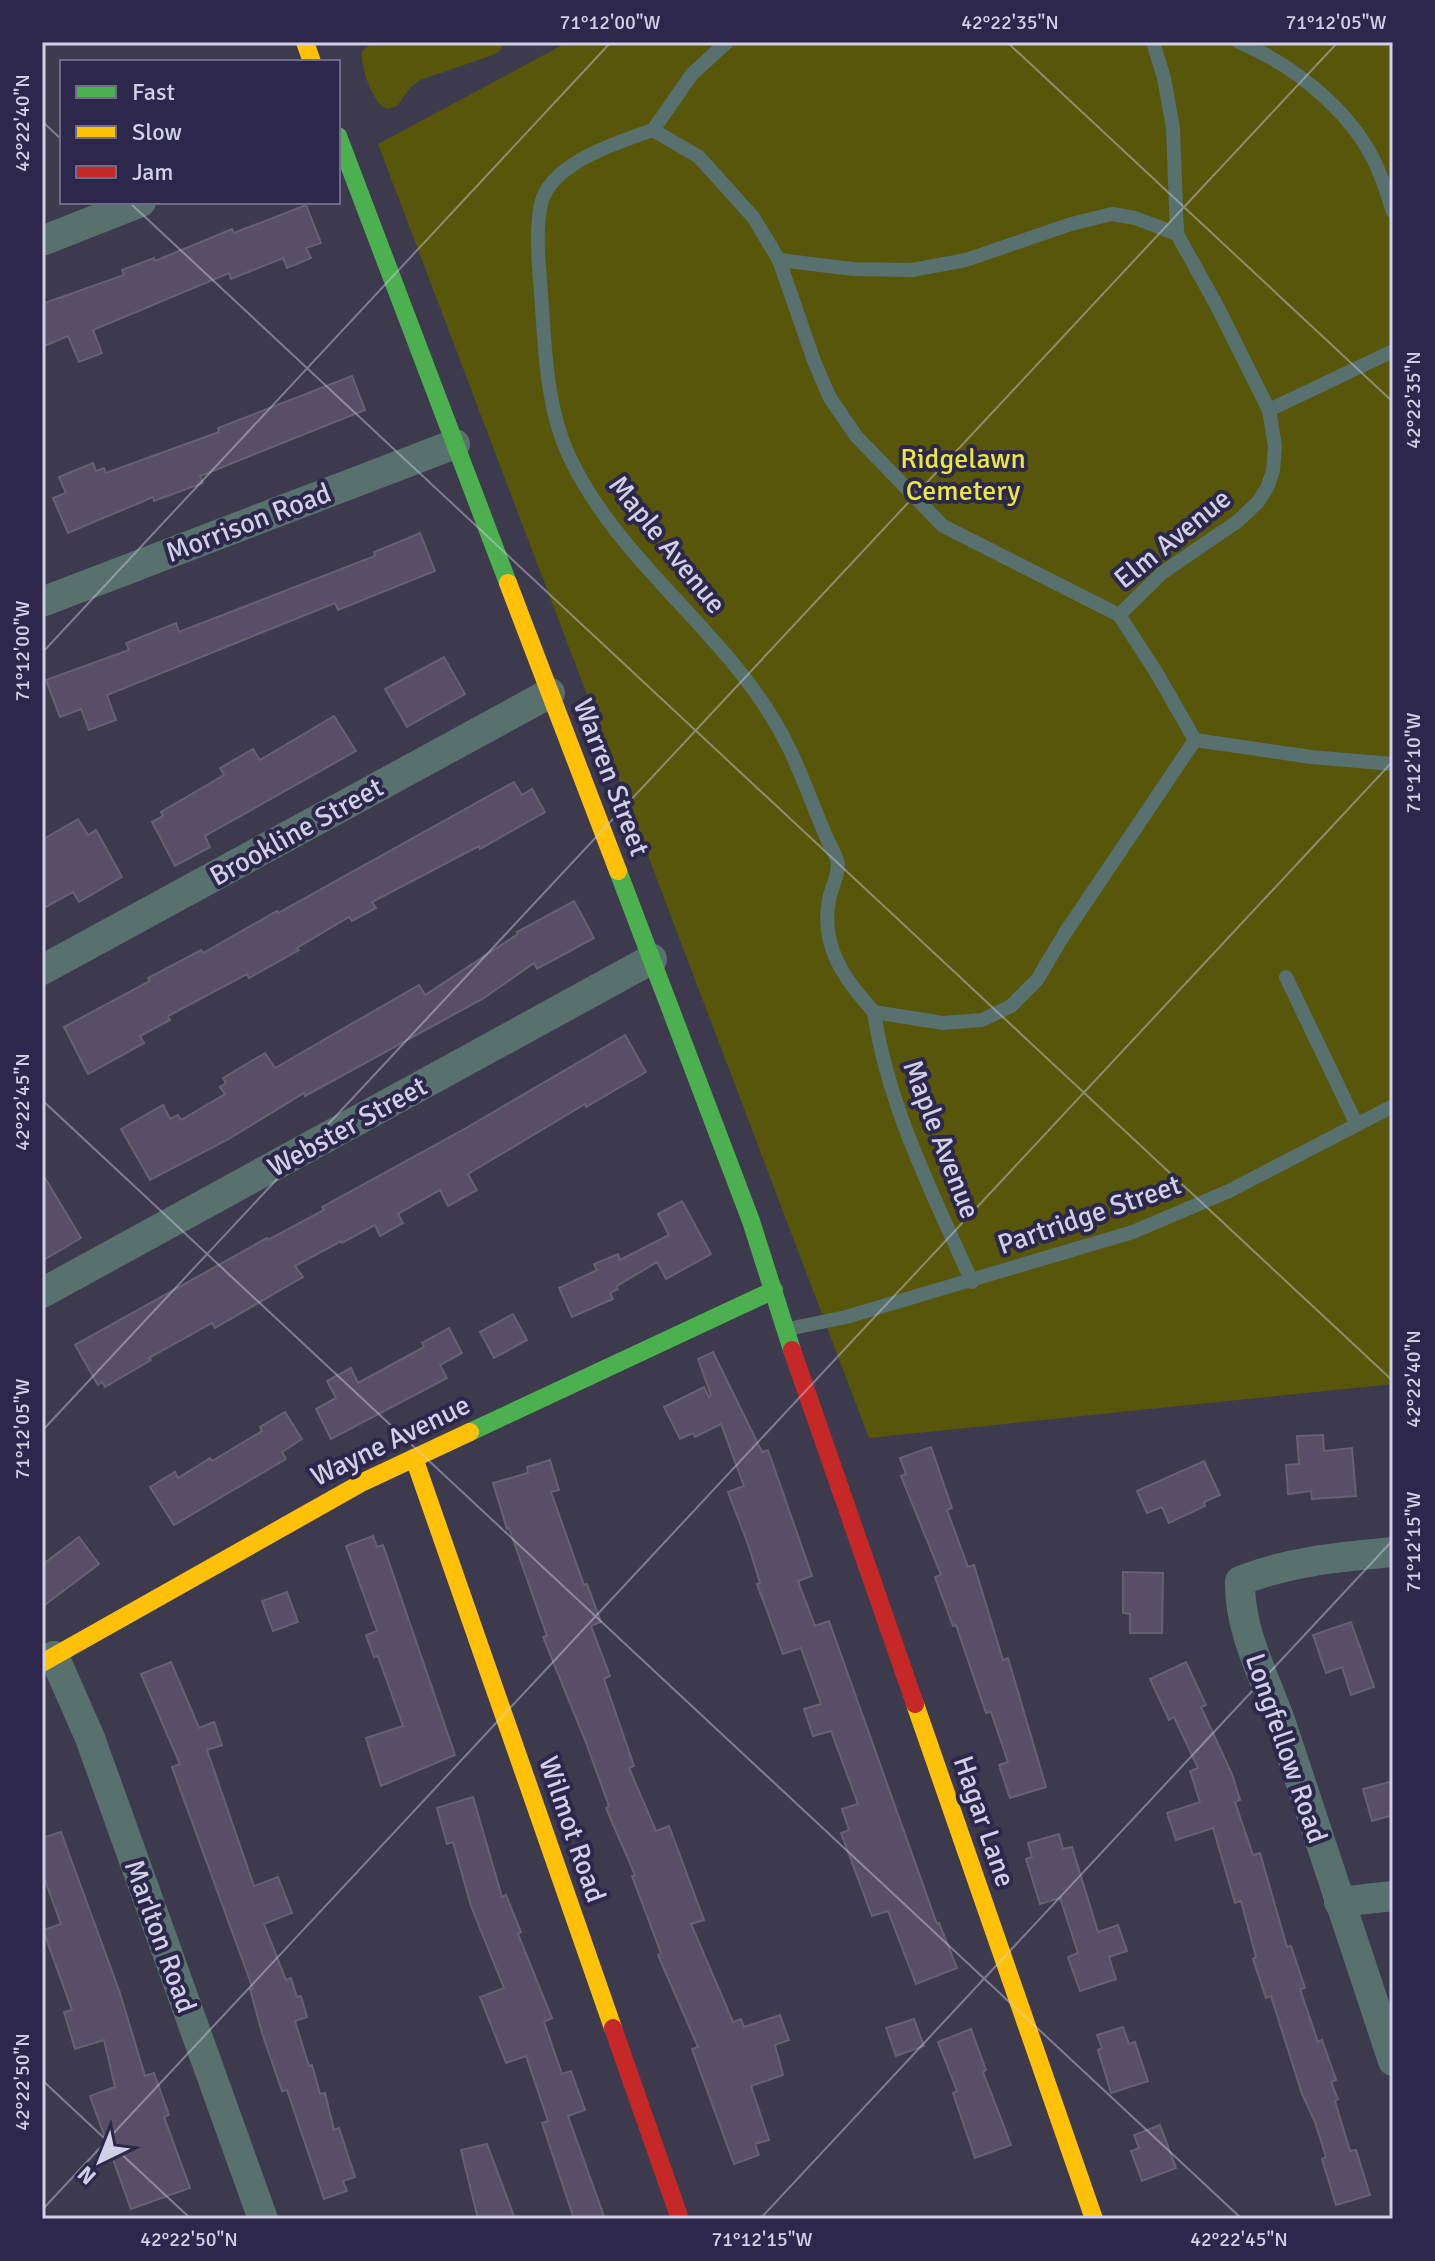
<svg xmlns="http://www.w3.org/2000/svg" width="1435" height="2261" viewBox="0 0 1435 2261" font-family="Signika,sans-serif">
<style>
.green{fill:#57560b}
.building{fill:#584e68;stroke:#666172;stroke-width:2}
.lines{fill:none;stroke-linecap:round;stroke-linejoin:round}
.lane{stroke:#58706e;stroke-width:14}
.street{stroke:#58706e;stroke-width:30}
.fast{stroke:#4caf50;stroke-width:18}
.slow{stroke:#ffc107;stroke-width:18}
.jam{stroke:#c62828;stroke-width:18}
.ticks{fill:none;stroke:#d1d0e7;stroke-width:2;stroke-opacity:0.45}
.labels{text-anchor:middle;stroke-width:8;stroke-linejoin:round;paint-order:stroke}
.park-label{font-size:28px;fill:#e9e740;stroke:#2d284b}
.street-label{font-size:28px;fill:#d1d0e7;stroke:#2d284b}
.neatline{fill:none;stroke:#d1d0e7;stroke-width:3}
.ticks-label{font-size:20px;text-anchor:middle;fill:#d1d0e7}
</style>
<rect width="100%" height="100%" fill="#3d3a4e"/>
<g class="green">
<path d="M374,42H505L500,51L493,55L420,80L410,88L397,106L387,109C372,103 360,66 362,51Z"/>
<polygon points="568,42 1393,42 1393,1384 869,1438 378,144"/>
</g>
<g class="building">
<polygon points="306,205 321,243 306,248 311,258 287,268 283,258 231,279 229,273 93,330 102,353 79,362 68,336 42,347 42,304 124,275 122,270 154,258 155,261 232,229 234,233"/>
<polygon points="352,376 365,410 200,476 203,483 154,501 153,497 68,533 53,498 66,493 59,477 93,463 96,471 104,468 106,473 219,432 218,428"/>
<polygon points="420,533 435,571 338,610 335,603 107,695 116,720 89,730 81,709 60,717 46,680 129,650 126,643 176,623 179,632 375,556 374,552"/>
<polygon points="444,657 465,694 407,727 385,689"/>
<polygon points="334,716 356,751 205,836 210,847 175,866 152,822 163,816 161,812 224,775 220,768 253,749 260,760"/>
<polygon points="514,782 522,795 532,789 545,812 480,849 479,846 372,902 376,908 352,921 349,917 297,948 299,950 249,978 247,974 168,1016 170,1020 140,1036 144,1043 88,1074 64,1027 150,981 148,978 201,950 203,953 277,911 278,913"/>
<polygon points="78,819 88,835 96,830 122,877 79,902 73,892 42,909 42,840"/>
<polygon points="574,901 594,938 537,969 534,963 484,998 305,1096 304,1093 227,1140 150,1180 121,1129 163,1105 170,1119 178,1115 181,1120 225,1094 220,1087 226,1083 223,1078 265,1053 275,1068 419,985 425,995 518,934 517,932"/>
<polygon points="625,1035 646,1072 586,1107 585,1104 468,1174 477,1190 448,1206 440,1190 398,1214 403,1223 380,1236 375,1225 342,1243 341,1241 295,1266 303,1277 215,1328 212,1323 149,1358 151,1360 105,1387 102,1382 98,1385 75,1345 267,1238 268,1240 324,1210 322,1207 461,1131"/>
<polygon points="42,1173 81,1238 42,1261"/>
<polygon points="682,1201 711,1254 666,1279 657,1262 617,1286 618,1289 610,1293 613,1299 572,1317 559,1288 597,1270 594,1264 618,1254 620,1260 669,1235 658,1214"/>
<polygon points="513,1314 527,1340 494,1358 480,1332"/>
<polygon points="449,1328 462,1353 440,1365 447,1378 331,1439 316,1409 336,1398 327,1381 351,1368 358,1383 424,1347 422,1343"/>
<polygon points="713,1352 762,1452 768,1450 812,1576 798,1581 815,1626 829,1621 937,1924 939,1923 957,1968 916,1984 888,1911 872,1916 841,1833 849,1830 842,1809 858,1804 831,1731 813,1736 804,1709 821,1704 801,1648 783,1654 757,1584 760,1583 749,1547 728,1492 744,1486 721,1424 695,1437 693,1433 680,1439 664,1407 704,1387 709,1397 711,1395 698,1359"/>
<polygon points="285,1412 302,1439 282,1452 286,1459 174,1525 150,1487 175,1472 178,1478 210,1458 212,1461 262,1431 260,1427"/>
<polygon points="1323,1435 1324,1451 1352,1448 1356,1496 1312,1499 1311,1491 1288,1494 1286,1465 1299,1464 1297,1436"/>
<polygon points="931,1447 952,1508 947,1510 968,1567 974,1565 1003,1660 1008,1658 1046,1787 1010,1798 999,1765 1008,1762 991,1712 986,1713 956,1625 953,1626 935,1577 941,1575 901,1476 906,1474 900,1458"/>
<polygon points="550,1460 559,1490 551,1492 584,1585 587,1584 601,1622 591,1626 610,1676 604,1679 634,1766 629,1768 656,1831 669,1826 704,1920 691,1924 733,2022 741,2019 744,2027 780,2015 789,2040 775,2045 783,2075 751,2086 769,2140 755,2144 759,2155 734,2164 692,2049 698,2047 658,1955 661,1953 632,1876 635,1875 606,1808 609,1806 585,1740 543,1637 547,1636 509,1528 507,1529 493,1483 528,1473 527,1467"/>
<polygon points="1204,1461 1220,1495 1204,1502 1205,1506 1169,1523 1162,1507 1147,1513 1137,1491"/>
<polygon points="373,1536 377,1547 383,1545 455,1755 381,1786 366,1738 403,1726 378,1656 374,1657 366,1635 377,1631 346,1546"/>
<polygon points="79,1537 99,1564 42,1607 42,1565"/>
<polygon points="1123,1572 1163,1573 1162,1633 1130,1633 1130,1614 1123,1613"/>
<polygon points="287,1592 298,1622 273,1631 262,1601"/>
<polygon points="1351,1622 1374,1687 1351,1695 1342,1667 1326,1673 1313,1635"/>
<polygon points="171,1662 199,1728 214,1722 222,1745 207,1750 254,1886 278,1877 292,1913 264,1924 286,1980 291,1978 297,1997 301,1996 307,2017 295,2021 309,2066 312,2065 320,2094 325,2093 334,2130 339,2128 355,2177 343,2181 347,2191 324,2199 287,2090 282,2091 262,2033 250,1989 253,1989 172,1767 180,1764 141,1674"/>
<polygon points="1186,1662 1206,1705 1201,1707 1232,1774 1240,1800 1235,1802 1253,1855 1260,1853 1287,1947 1291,1946 1305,1988 1300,1989 1318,2042 1322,2040 1336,2080 1331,2082 1338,2099 1335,2101 1350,2151 1356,2150 1370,2195 1336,2205 1322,2159 1326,2157 1315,2122 1302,2094 1271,1996 1266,1998 1253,1959 1256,1957 1241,1901 1235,1903 1213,1828 1176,1840 1167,1813 1200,1802 1190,1771 1198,1768 1174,1717 1169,1720 1150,1679"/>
<polygon points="1393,1781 1393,1815 1372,1821 1363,1789"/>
<polygon points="473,1797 502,1897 506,1895 521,1932 518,1934 552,2018 544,2022 562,2074 571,2071 585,2110 568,2116 605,2219 574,2219 542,2123 548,2121 526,2056 506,2063 480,1997 504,1988 471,1906 453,1842 447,1844 437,1808"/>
<polygon points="61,1832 120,1993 145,2076 154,2073 169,2115 164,2117 190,2188 131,2209 90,2096 115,2087 104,2040 75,2049 64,2012 72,2010 43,1930 61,1924 42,1872 42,1838"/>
<polygon points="1059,1834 1063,1849 1072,1847 1098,1932 1118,1925 1127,1951 1109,1957 1116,1979 1080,1991 1068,1957 1078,1953 1060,1898 1040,1904 1026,1859 1032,1857 1028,1843"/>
<polygon points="914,2019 924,2046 896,2056 886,2028"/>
<polygon points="1123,2027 1129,2044 1135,2042 1148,2081 1111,2093 1098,2050 1102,2048 1097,2035"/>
<polygon points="971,2029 986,2070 983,2072 1011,2145 975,2158 953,2093 957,2091 938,2042"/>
<polygon points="1160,2125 1176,2168 1142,2181 1131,2151 1139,2148 1134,2135"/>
<polygon points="487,2144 515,2219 478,2219 461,2150"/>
</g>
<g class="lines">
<g class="lane">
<path d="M1239,42C1287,62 1340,102 1367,148C1379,167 1386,190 1393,212"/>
<path d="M653,130C619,142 550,163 541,204C535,233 539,264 541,294C545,347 546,405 568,454C620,567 735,636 789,748C804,779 815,812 829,843C832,849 838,858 838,865C838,876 831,889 829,900C820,946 845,980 874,1012"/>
<polyline points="653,130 699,157 753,217 779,260 814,361 830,398 856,436 943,526 1119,615 1156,672 1195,740"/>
<polyline points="653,130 692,74 727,42"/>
<polyline points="779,260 853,269 912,270 966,260 1071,224 1112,214 1135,218 1177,234"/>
<polyline points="1269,410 1393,351"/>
<polyline points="1119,615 1162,573 1238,521 1258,502 1267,488 1273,471 1275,446 1269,410 1217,306 1177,234 1173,128 1164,78 1153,42"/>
<polyline points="1195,740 1311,757 1393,764"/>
<polyline points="1286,977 1356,1123"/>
<path d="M972,1282C933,1194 888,1107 874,1012L943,1023L982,1020L1011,1006L1037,980L1065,933L1195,740"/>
<polyline points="788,1329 846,1317 1133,1232 1229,1191 1393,1106"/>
</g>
<g class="street">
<polyline points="42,241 141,202"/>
<polyline points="42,602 455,444"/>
<polyline points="42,970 550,693"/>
<polyline points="42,1293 652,959"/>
<path d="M1393,1552C1340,1557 1290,1561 1240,1581C1239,1635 1268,1682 1284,1732C1321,1841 1356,1951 1393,2061"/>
<polyline points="54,1656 90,1738 263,2219"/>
<polyline points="1339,1902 1393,1896"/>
</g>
<g class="fast">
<polyline points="338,136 508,583"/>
<polyline points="618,871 751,1221 792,1350"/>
<polyline points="470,1432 774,1290"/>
</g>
<g class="slow">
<polyline points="305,42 312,62"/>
<polyline points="508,583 618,871"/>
<polyline points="414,1458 613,2028"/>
<polyline points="42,1663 363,1482 470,1432"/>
<polyline points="915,1704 1094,2219"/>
</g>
<g class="jam">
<polyline points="792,1350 915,1704"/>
<polyline points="613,2028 680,2219"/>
</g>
</g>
<path class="ticks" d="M1007,42L1393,402M42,121L62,140M129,202L1393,1381M42,653L611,42M42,1100L1242,2219M42,1431L1338,42M42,2080L191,2219M42,2210L1393,761M760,2219L1393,1540"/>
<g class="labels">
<g class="park-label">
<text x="963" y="468">Ridgelawn<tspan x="963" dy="32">Cemetery</tspan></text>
</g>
<g class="street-label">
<text transform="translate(248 522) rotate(-21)" y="10">Morrison Road</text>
<text transform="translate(1172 538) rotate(-39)" y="10">Elm Avenue</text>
<text transform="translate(668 544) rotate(51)" y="10">Maple Avenue</text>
<text transform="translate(612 777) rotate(69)" y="10">Warren Street</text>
<text transform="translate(296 831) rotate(-29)" y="10">Brookline Street</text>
<text transform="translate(347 1126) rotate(-29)" y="10">Webster Street</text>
<text transform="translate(942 1139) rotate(69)" y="10">Maple Avenue</text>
<text transform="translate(1089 1214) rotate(-19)" y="10">Partridge Street</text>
<text transform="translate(390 1440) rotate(-26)" y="10">Wayne Avenue</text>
<text transform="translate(1287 1748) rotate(71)" y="10">Longfellow Road</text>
<text transform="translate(985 1821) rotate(71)" y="10">Hagar Lane</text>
<text transform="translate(573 1829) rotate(71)" y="10">Wilmot Road</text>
<text transform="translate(161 1936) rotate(70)" y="10">Marlton Road</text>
</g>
</g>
<rect width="1435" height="2261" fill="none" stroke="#2d284b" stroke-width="88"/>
<rect x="60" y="60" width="280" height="144" fill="#2d284b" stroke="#6f6b89" stroke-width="2"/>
<rect x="76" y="86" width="40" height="12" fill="#4caf50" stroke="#6f6b89" stroke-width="2"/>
<text x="132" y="100" font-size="24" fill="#d1d0e7">Fast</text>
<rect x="76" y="126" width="40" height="12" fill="#ffc107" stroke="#6f6b89" stroke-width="2"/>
<text x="132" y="140" font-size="24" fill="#d1d0e7">Slow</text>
<rect x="76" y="166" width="40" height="12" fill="#c62828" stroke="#6f6b89" stroke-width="2"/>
<text x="132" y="180" font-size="24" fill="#d1d0e7">Jam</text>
<g transform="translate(100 2161) rotate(223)" stroke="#2d284b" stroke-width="6" paint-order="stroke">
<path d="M0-6L14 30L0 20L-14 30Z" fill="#d1d0e7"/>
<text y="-12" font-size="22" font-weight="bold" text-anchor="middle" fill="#d1d0e7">N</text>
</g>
<rect x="44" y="44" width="1347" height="2173" class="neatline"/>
<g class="ticks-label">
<text x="610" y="29">71°12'00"W</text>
<text x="1010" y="29">42°22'35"N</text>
<text x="1336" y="29">71°12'05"W</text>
<text transform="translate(22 123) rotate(-90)" y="7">42°22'40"N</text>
<text transform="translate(1413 400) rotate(-90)" y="7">42°22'35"N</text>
<text transform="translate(22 651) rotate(-90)" y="7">71°12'00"W</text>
<text transform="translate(1413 763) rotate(-90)" y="7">71°12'10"W</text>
<text transform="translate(22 1102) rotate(-90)" y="7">42°22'45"N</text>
<text transform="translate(1413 1379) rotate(-90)" y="7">42°22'40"N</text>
<text transform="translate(22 1429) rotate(-90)" y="7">71°12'05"W</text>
<text transform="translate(1413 1542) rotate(-90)" y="7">71°12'15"W</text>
<text transform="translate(22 2082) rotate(-90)" y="7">42°22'50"N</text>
<text x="189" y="2246">42°22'50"N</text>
<text x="762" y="2246">71°12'15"W</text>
<text x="1239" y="2246">42°22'45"N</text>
</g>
</svg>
